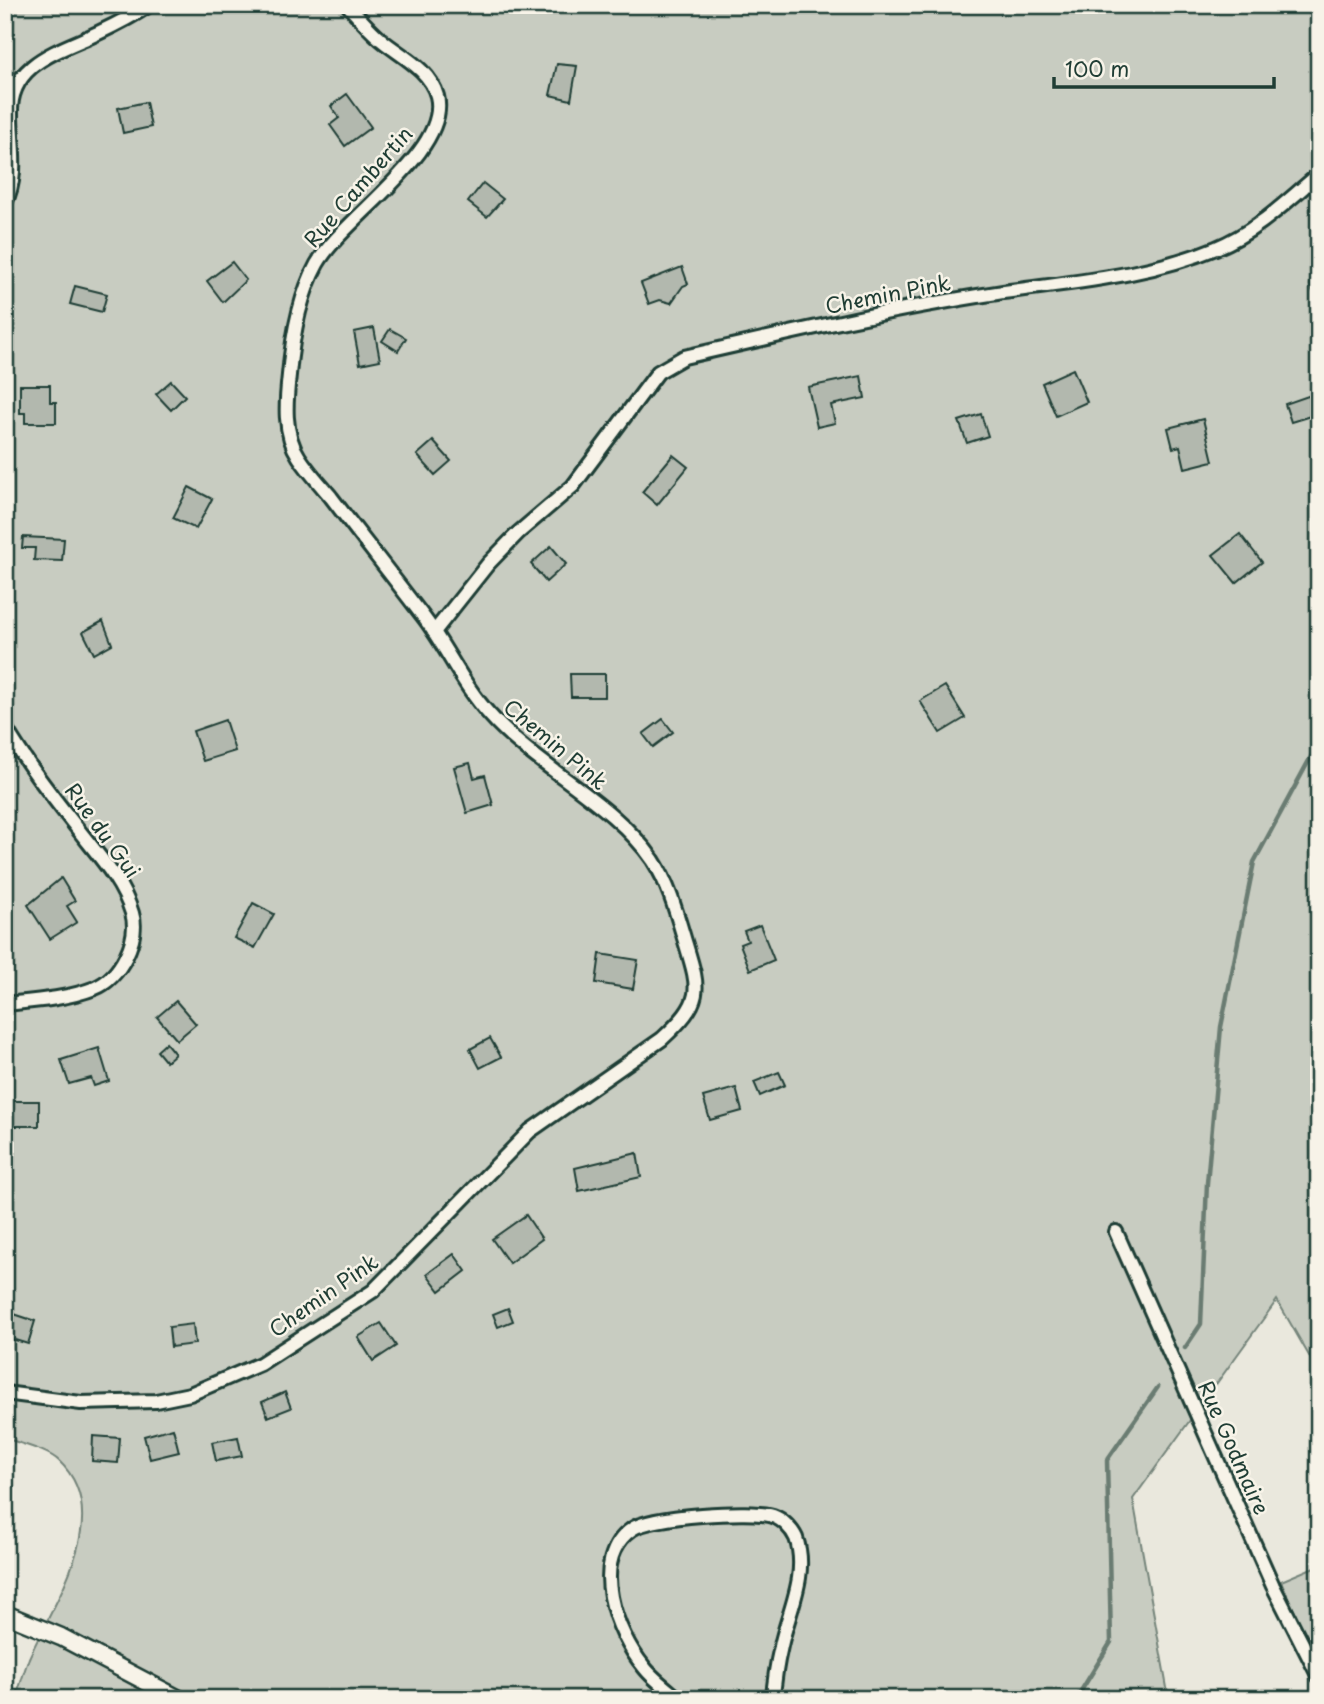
<svg xmlns="http://www.w3.org/2000/svg" width="1324" height="1704" viewBox="0 0 1324 1704" font-family="'Playpen Sans',sans-serif">
<style>
.green{fill:#c8ccc1;stroke:#74847a;stroke-width:2}
.lines{fill:none;stroke-linecap:round;stroke-linejoin:round}
.stream{stroke:#6a7c72;stroke-width:4.5}
.building{fill:#b2b8ae;stroke:#1f3d34;stroke-width:2}
.minor-casing{stroke:#1f3d34;stroke-width:18}
.secondary-casing{stroke:#1f3d34;stroke-width:21}
.minor{stroke:#f7f3e8;stroke-width:12}
.secondary{stroke:#f7f3e8;stroke-width:16}
.labels{text-anchor:middle;stroke-width:5;stroke-linejoin:round;paint-order:stroke}
.street-label{font-size:21px;fill:#1f3d34;stroke:#f7f3e8}
</style>
<rect width="100%" height="100%" fill="#eae8dd"/>
<filter id="ink" filterUnits="userSpaceOnUse"><feTurbulence type="fractalNoise" baseFrequency=".0143" numOctaves="2"/><feDisplacementMap in="SourceGraphic" scale="14" xChannelSelector="R" yChannelSelector="G"/><feConvolveMatrix kernelMatrix="1 2 1 2 8 2 1 2 1" color-interpolation-filters="sRGB"/></filter>
<g filter="url(#ink)">
<g class="green">
<path d="M5,5H1319V1373L1277,1300L1133,1499L1169,1699H16C20,1685 24,1671 29,1658C53,1603 116,1515 59,1461C48,1450 21,1444 5,1438Z"/>
<polygon points="1319,1565 1319,1666 1281,1581"/>
</g>
<g class="lines">
<g class="stream">
<polyline points="1319,254 1311,285 1319,301"/>
<polyline points="1185,1348 1201,1324 1207,1183 1221,1027 1254,862 1319,742"/>
<polyline points="1076,1699 1111,1642 1107,1460 1158,1387"/>
</g>
</g>
<g class="building">
<polygon points="557,64 577,66 571,100 550,95"/>
<polygon points="347,94 371,127 345,146 330,125 339,118 331,106"/>
<polygon points="146,102 151,127 123,133 118,108"/>
<polygon points="483,183 503,199 487,217 468,202"/>
<polygon points="232,262 246,280 223,302 207,281"/>
<polygon points="682,267 688,284 683,286 671,303 660,300 649,304 641,283"/>
<polygon points="75,286 107,294 102,312 70,304"/>
<polygon points="374,328 380,360 360,364 354,332"/>
<polygon points="390,329 406,338 398,351 382,341"/>
<polygon points="1073,369 1087,402 1056,416 1042,383"/>
<polygon points="861,376 865,398 831,405 835,423 817,427 808,387"/>
<polygon points="171,381 185,396 171,410 156,394"/>
<polygon points="20,385 50,385 50,402 56,402 56,423 25,423 25,413 20,413"/>
<polygon points="1311,395 1317,414 1291,422 1285,404"/>
<polygon points="981,414 988,436 967,443 959,421"/>
<polygon points="1203,419 1213,461 1185,468 1180,446 1173,448 1168,428"/>
<polygon points="433,441 451,461 435,475 417,455"/>
<polygon points="673,455 688,467 657,505 642,492"/>
<polygon points="189,487 212,499 196,529 173,518"/>
<polygon points="1240,534 1262,562 1236,583 1213,555"/>
<polygon points="23,537 64,539 62,561 34,560 35,548 22,548"/>
<polygon points="551,546 566,564 546,582 531,564"/>
<polygon points="103,621 112,644 94,654 83,632"/>
<polygon points="570,674 605,674 605,697 571,697"/>
<polygon points="945,686 965,718 940,733 920,701"/>
<polygon points="663,719 673,732 653,747 643,734"/>
<polygon points="225,720 235,751 203,761 193,731"/>
<polygon points="470,763 474,778 485,775 493,805 467,813 454,767"/>
<polygon points="61,878 75,901 67,906 77,922 50,939 28,905"/>
<polygon points="253,903 274,914 255,948 234,938"/>
<polygon points="760,925 774,960 750,970 740,944 748,941 744,931"/>
<polygon points="600,954 638,960 633,989 596,983"/>
<polygon points="176,1001 196,1024 177,1040 157,1017"/>
<polygon points="490,1038 501,1057 480,1068 470,1049"/>
<polygon points="166,1043 175,1054 166,1062 157,1051"/>
<polygon points="99,1048 109,1081 94,1086 91,1078 69,1084 61,1060"/>
<polygon points="779,1072 785,1085 760,1096 754,1082"/>
<polygon points="736,1088 742,1111 710,1120 703,1097"/>
<rect x="5" y="1101" width="34" height="25"/>
<polygon points="637,1153 641,1177 579,1191 575,1168"/>
<polygon points="526,1215 542,1239 509,1263 492,1239"/>
<polygon points="454,1254 466,1271 440,1291 427,1274"/>
<polygon points="508,1308 513,1321 498,1327 493,1314"/>
<polygon points="5,1311 35,1321 28,1344 5,1337"/>
<polygon points="381,1323 396,1346 373,1361 358,1337"/>
<polygon points="193,1324 195,1344 171,1347 169,1327"/>
<polygon points="285,1392 291,1408 268,1417 262,1402"/>
<polygon points="173,1428 179,1452 150,1459 144,1436"/>
<polygon points="93,1436 120,1438 118,1463 92,1461"/>
<polygon points="238,1437 242,1456 216,1461 212,1442"/>
</g>
<g class="lines">
<defs>
<g id="minor">
<path d="M5,203C19,175 11,145 11,114C9,63 60,51 98,33C115,25 133,16 149,5"/>
<path d="M434,632L488,564L518,533L573,486L658,372L684,357C788,333 892,309 997,293C1071,282 1146,277 1216,248C1256,232 1286,202 1319,174"/>
<path d="M5,727C26,763 51,795 77,828C97,854 122,880 132,913C140,939 120,978 95,988C67,999 35,1001 5,1004"/>
<polyline points="1116,1232 1273,1586 1319,1677"/>
<path d="M5,1393L81,1403L156,1401L190,1394L260,1364L373,1291L530,1131L662,1039C705,999 700,991 684,938C676,911 668,883 653,860C613,802 537,768 490,715C464,687 448,650 425,619C394,578 362,538 331,497C320,484 308,471 299,457C283,433 286,402 289,375C292,340 300,295 317,264C343,218 451,151 437,96C430,70 403,57 384,42C370,31 359,18 348,5"/>
<path d="M679,1699C667,1689 653,1679 644,1667C616,1633 588,1560 632,1529C650,1516 752,1509 773,1516C782,1519 792,1529 796,1538C809,1574 788,1612 781,1646C777,1663 774,1682 773,1699"/>
</g>
<polyline id="secondary" points="5,1614 61,1637 179,1699"/>
</defs>
<use href="#minor" class="minor-casing"/>
<use href="#secondary" class="secondary-casing"/>
<use href="#minor" class="minor"/>
<use href="#secondary" class="secondary"/>
</g>
</g>
<g class="labels">
<g class="street-label">
<text transform="translate(359 187) rotate(-49)" y="7">Rue Cambertin</text>
<text transform="translate(888 295) rotate(-11)" y="7">Chemin Pink</text>
<text transform="translate(555 745) rotate(40)" y="7">Chemin Pink</text>
<text transform="translate(102 831) rotate(54)" y="7">Rue du Gui</text>
<text transform="translate(324 1296) rotate(-35)" y="7">Chemin Pink</text>
<text transform="translate(1233 1448) rotate(66)" y="7">Rue Godmaire</text>
</g>
</g>
<rect width="1324" height="1704" fill="none" stroke="#f7f3e8" stroke-width="28"/>
<rect x="14" y="14" width="1296" height="1676" fill="none" stroke="#1f3d34" stroke-width="2.5" filter="url(#ink)"/>
<path d="M1054 77v10h220v-10" fill="none" stroke="#1f3d34" stroke-width="3.5"/>
<text x="1065" y="77" font-size="21" fill="#1f3d34" stroke="#f7f3e8" stroke-width="5" paint-order="stroke">100 m</text>
</svg>
